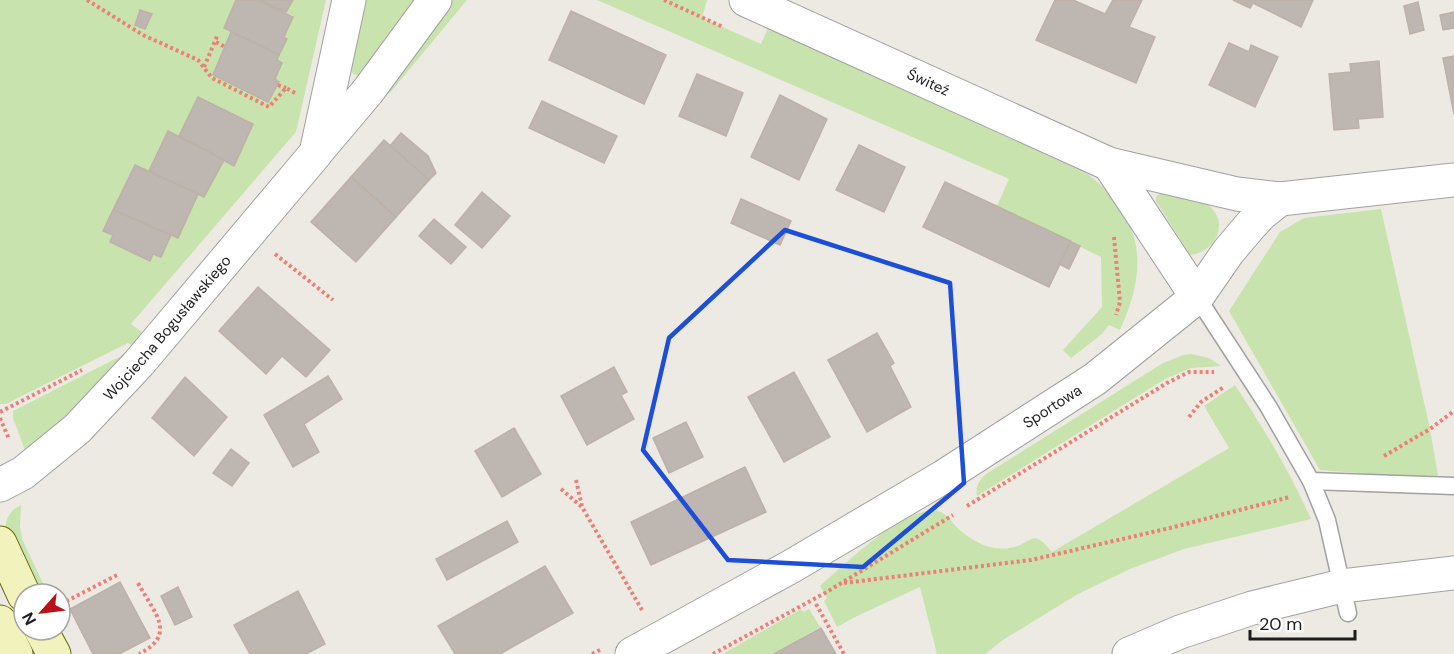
<svg xmlns="http://www.w3.org/2000/svg" width="1454" height="654" viewBox="0 0 1454 654" font-family="'DM Sans',sans-serif">
<style>
.grass{fill:#c9e3ae;fill-rule:evenodd}
.building{fill:#bdb6b1;stroke:#beb1a7;stroke-width:1.5}
.lines{fill:none;stroke-linecap:round;stroke-linejoin:round}
.lane-casing{stroke:#a1a1a1;stroke-width:19}
.street-casing{stroke:#a1a1a1;stroke-width:35}
.secondary-casing{stroke:#626a0e;stroke-width:35}
.path{stroke:#ed7f75;stroke-width:4;stroke-dasharray:3 3;stroke-linecap:butt}
.lane{stroke:#fff;stroke-width:16}
.street{stroke:#fff;stroke-width:33}
.secondary{stroke:#f2f3bc;stroke-width:33}
.marked{fill:none;stroke:#1d4ed8;stroke-width:4.5;stroke-linejoin:round}
.labels{text-anchor:middle;stroke-width:4.5;stroke-linejoin:round;paint-order:stroke}
.street-label{font-size:15px;fill:#1d1d1d;stroke:#fff}
</style>
<rect width="100%" height="100%" fill="#edeae4"/>
<g class="grass">
<path d="M0,0H236L224,28L231,32L213,75L268,102L279,82L275,79L282,63L277,60L287,39L284,37L293,18V16L286,12L293,0H326L296,132L131,324L143,333L133,346L128,343L6,404H0ZM198,97L253,124L234,165L224,160L204,196L198,194L178,238L171,235L161,257L153,254L150,261L110,242L113,235L104,231L134,165L149,171L168,132L179,136Z"/>
<polygon points="366,0 419,0 359,76 353,74 351,69"/>
<polygon points="453,0 467,0 389,94 387,91"/>
<path d="M597,0H707L702,18L761,44L768,28L1088,174C1144,220 1149,266 1120,330L1109,325L1102,334L1071,358L1063,350L1102,307L1101,257L997,206L1009,179Z"/>
<path d="M1163,191C1175,194 1200,198 1208,205C1231,223 1215,252 1190,255L1156,201V197Z"/>
<polygon points="1381,209 1430,429 1438,476 1384,475 1320,470 1229,311 1280,232 1304,218"/>
<path d="M1191,354L1209,358L1221,366L1191,368L1165,379L977,496C975,486 980,480 986,474L1163,363L1183,355Z"/>
<polygon points="123,355 124,357 80,406 25,450 13,418 13,411"/>
<path d="M1235,385C1264,429 1290,472 1311,519L1184,549L1130,569L1078,594L1003,640L985,654H937L920,587L857,616L837,627L824,601L827,598L820,586C843,566 910,500 941,512C949,516 954,526 961,531C978,545 997,554 1020,545C1026,542 1030,539 1036,538L1043,542L1052,552L1229,448L1204,406Z"/>
<path d="M21,505L20,527L22,539L48,594H34L5,532C6,518 9,511 21,505Z"/>
<polygon points="801,609 803,612 809,609 820,627 774,654 723,654"/>
</g>
<g class="building">
<polygon points="236,0 259,0 293,17 284,37 287,39 279,55 224,28"/>
<polygon points="259,0 293,0 286,12"/>
<polygon points="1055,0 1073,0 1105,14 1113,0 1142,0 1129,27 1155,37 1136,83 1036,40"/>
<polygon points="1233,0 1313,0 1301,27 1253,3 1250,8"/>
<polygon points="1418,2 1424,30 1410,34 1404,6"/>
<polygon points="140,10 152,14 145,29 135,25"/>
<polygon points="571,11 666,55 644,104 549,60"/>
<polygon points="1454,12 1454,28 1443,30 1440,15"/>
<polygon points="231,32 279,55 277,60 282,63 275,79 279,82 268,102 213,75"/>
<polygon points="1229,43 1249,52 1251,45 1278,57 1255,107 1209,85"/>
<polygon points="1454,56 1454,114 1443,58"/>
<polygon points="1379,61 1383,117 1358,119 1359,128 1334,130 1329,74 1351,72 1350,64"/>
<polygon points="697,74 743,93 726,136 679,116"/>
<polygon points="780,95 827,119 799,180 751,157"/>
<polygon points="198,97 253,124 234,166 179,136"/>
<polygon points="542,101 617,136 604,163 529,128"/>
<polygon points="168,131 224,160 204,197 149,171"/>
<polygon points="401,133 428,156 436,173 429,180 390,146"/>
<polygon points="384,140 429,180 396,217 351,177"/>
<polygon points="859,145 905,167 884,212 836,190"/>
<polygon points="135,165 198,194 178,238 113,210"/>
<polygon points="351,177 396,217 356,262 311,222"/>
<polygon points="945,182 1071,241 1049,287 923,227"/>
<polygon points="482,192 510,216 482,248 455,225"/>
<polygon points="741,199 791,221 780,245 731,223"/>
<polygon points="113,210 171,235 161,257 153,254 150,261 110,242 113,235 103,231"/>
<polygon points="434,219 466,247 451,264 419,236"/>
<polygon points="1071,242 1080,246 1069,269 1059,264"/>
<polygon points="258,287 330,350 306,377 282,356 266,374 219,331"/>
<polygon points="877,333 894,363 890,366 911,407 867,432 828,360"/>
<polygon points="614,367 627,392 621,395 634,419 587,445 561,396"/>
<polygon points="794,372 830,437 784,462 748,397"/>
<polygon points="328,376 342,399 304,424 319,452 293,467 264,415"/>
<polygon points="185,377 227,417 194,456 152,418"/>
<polygon points="686,422 703,457 669,473 653,438"/>
<polygon points="514,428 541,474 502,497 475,451"/>
<polygon points="231,449 249,463 232,486 213,473"/>
<polygon points="745,467 766,512 651,565 631,522"/>
<polygon points="507,521 518,542 447,580 436,559"/>
<polygon points="545,566 573,613 500,654 455,654 438,626"/>
<polygon points="120,582 150,638 119,654 93,654 70,609"/>
<polygon points="178,587 192,617 175,625 161,596"/>
<polygon points="298,591 325,644 306,654 250,654 234,625"/>
<polygon points="821,628 836,654 774,654"/>
</g>
<g class="lines">
<defs>
<g id="lane">
<polyline points="1197,297 1268,406 1311,481 1454,486"/>
<polyline points="1311,481 1327,520 1348,613"/>
</g>
<g id="street">
<path id="s1" d="M746,0L1109,164L1237,194L1280,199"/>
<polyline points="319,149 368,91 435,0"/>
<polyline points="1109,164 1197,297"/>
<path id="s2" d="M0,485L23,473L77,429L139,363L316,153L349,0"/>
<path id="s3" d="M632,654L792,566L943,477L1095,379L1197,297L1228,252L1250,226L1261,214L1280,199L1454,180"/>
<polyline points="1129,654 1180,632 1252,608 1342,586 1454,573"/>
</g>
<g id="secondary">
<polyline points="0,543 24,595"/>
<polyline points="0,622 16,654"/>
<polyline points="41,630 54,654"/>
</g>
</defs>
<use href="#lane" class="lane-casing"/>
<use href="#street" class="street-casing"/>
<use href="#secondary" class="secondary-casing"/>
<g class="path">
<polyline points="87,0 143,35 198,60 212,78 269,107 286,88 295,93"/>
<polyline points="664,0 723,27"/>
<polyline points="216,42 225,47"/>
<polyline points="204,67 218,34"/>
<polyline points="278,85 286,88"/>
<polyline points="1114,237 1120,302 1116,315"/>
<polyline points="275,254 333,300"/>
<polyline points="0,412 82,370"/>
<polyline points="1189,417 1201,402 1224,387"/>
<polyline points="0,418 9,439"/>
<polyline points="1384,456 1430,429 1454,411"/>
<polyline points="576,480 582,506"/>
<polyline points="561,489 582,507 642,610"/>
<polyline points="967,506 1167,383 1189,372 1214,372"/>
<path d="M138,583C154,613 178,634 139,654"/>
<polyline points="844,583 1031,560 1170,528 1290,497"/>
<polyline points="61,604 117,575"/>
<polyline points="816,604 844,654"/>
<polyline points="592,654 600,650"/>
<polyline points="713,654 825,593 953,515"/>
</g>
<use href="#lane" class="lane"/>
<use href="#street" class="street"/>
<use href="#secondary" class="secondary"/>
</g>
<path class="marked" d="M785,230L950,283L964,483L863,567L728,560L643,450L669,338Z"/>
<g class="labels">
<g class="street-label">
<text dy="5" stroke="none"><textPath href="#s1" startOffset="200">Świteź</textPath></text>
<text dy="5" stroke="none"><textPath href="#s2" startOffset="231">Wojciecha Bogusławskiego</textPath></text>
<text dy="5" stroke="none"><textPath href="#s3" startOffset="488">Sportowa</textPath></text>
</g>
</g>
<g transform="translate(42 612) rotate(242)"><circle r="28" fill="#ffffff" stroke="#a5a5a5" stroke-width="1.5"/>
<path d="M0-4.5L10 22L0 15L-10 22Z" fill="#b91115"/>
<text y="-9" font-size="16" font-weight="bold" text-anchor="middle" fill="#1d1d1d">N</text>
</g>
<path d="M1250 630v9h105v-9" fill="none" stroke="#1d1d1d" stroke-width="3"/>
<text x="1259" y="630" font-size="18" fill="#1d1d1d" stroke="#ffffff" stroke-width="4.5" paint-order="stroke">20 m</text>
</svg>
